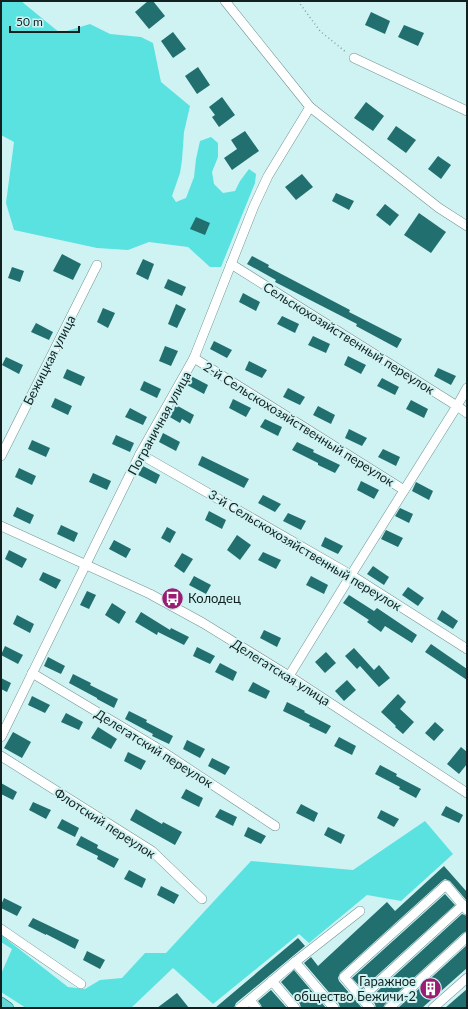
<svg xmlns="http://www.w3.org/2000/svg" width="468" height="1009" viewBox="0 0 468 1009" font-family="Lato,sans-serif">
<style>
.green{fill:#5ae2e1}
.building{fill:#216f6f}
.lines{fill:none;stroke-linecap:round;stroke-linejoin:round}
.minor-casing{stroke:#729493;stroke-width:10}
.major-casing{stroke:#068584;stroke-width:12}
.path{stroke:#839f9e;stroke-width:1.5;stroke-dasharray:1 3;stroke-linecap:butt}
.minor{stroke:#fff;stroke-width:9}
.major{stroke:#66d6d6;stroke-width:11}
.labels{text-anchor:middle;stroke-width:4;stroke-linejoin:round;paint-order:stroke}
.street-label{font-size:13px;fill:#122020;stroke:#cef3f2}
.poi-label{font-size:13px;fill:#122020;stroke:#cef3f2;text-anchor:start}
</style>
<rect width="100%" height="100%" fill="#cef3f2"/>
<g class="green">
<polygon points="1,1 21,1 60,33 90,24 110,34 141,37 153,43 161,82 190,106 184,132 182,160 180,173 172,196 176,202 186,198 194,177 196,159 200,141 211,137 218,143 218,157 212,172 214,184 223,193 235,191 240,181 249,169 256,174 255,183 221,267 210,267 188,247 149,242 128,250 97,248 14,230 6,203 14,142 1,135"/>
<polygon points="425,821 453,854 401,901 367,895 309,943 299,934 213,1004 173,968 131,1008 26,1008 1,992 1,974 12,949 1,942 1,935 68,987 85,989 100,980 122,978 145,953 166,953 251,861 353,870"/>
</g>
<g class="building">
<polygon points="148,1 153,1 165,16 149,29 135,12"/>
<polygon points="371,12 390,21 385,34 365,25"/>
<polygon points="404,25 424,33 418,46 398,37"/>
<polygon points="173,32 186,49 173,58 161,41"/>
<polygon points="198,67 210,85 197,94 185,76"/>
<polygon points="222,97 235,115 219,127 212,117 215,115 209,107"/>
<polygon points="366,102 384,116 373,131 354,118"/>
<polygon points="396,126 416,140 406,153 387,139"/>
<polygon points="245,131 259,151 232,170 224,158 237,149 231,140"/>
<polygon points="438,156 451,165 441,179 428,169"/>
<polygon points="302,174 313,187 296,200 285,187"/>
<polygon points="336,193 354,201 349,210 332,201"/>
<polygon points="385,204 399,215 390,226 376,215"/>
<polygon points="419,213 446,232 431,253 404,235"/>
<polygon points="196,217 210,223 205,235 190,229"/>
<polygon points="62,254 81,264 73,280 53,271"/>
<polygon points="252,256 269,265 268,267 350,310 349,312 402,339 397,348 356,326 357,324 275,282 276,280 247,264"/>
<polygon points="143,259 154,264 148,280 136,274"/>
<polygon points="12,267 24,271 20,282 8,278"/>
<polygon points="168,279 186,287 182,296 164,288"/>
<polygon points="243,293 260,302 256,311 239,302"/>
<polygon points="176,304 186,309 177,328 168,324"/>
<polygon points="103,308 115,313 108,328 97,322"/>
<polygon points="282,316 299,324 295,333 277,324"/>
<polygon points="36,323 53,332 49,340 31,332"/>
<polygon points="313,336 330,344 326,353 308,345"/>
<polygon points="214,341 232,350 227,358 210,349"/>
<polygon points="165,346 178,351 171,366 159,361"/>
<polygon points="348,356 366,365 361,374 344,365"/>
<polygon points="6,357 23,365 19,374 2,365"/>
<polygon points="249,361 267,370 262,378 245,370"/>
<polygon points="438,368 456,376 451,385 434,376"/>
<polygon points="67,369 85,377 81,386 63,378"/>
<polygon points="191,376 208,385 204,394 187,385"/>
<polygon points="382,378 399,387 395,395 377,386"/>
<polygon points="144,381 161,389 157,398 140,390"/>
<polygon points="288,388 305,397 300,405 283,397"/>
<polygon points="55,398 72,406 68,415 51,407"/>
<polygon points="233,399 251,408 246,417 229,408"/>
<polygon points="411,400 428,409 424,418 406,409"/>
<polygon points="176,405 194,415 190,424 182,419 180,423 168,416 172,409 174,409"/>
<polygon points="318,406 335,415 331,424 313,415"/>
<polygon points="130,408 147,417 143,425 125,417"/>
<polygon points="265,419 282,427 278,436 260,427"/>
<polygon points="349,429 367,438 362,446 345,438"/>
<polygon points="163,433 180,442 176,451 159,442"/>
<polygon points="116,435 134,443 130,452 112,444"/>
<polygon points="32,440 50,448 46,457 28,449"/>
<polygon points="297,442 314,450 313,452 340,465 335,473 318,465 318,463 292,450"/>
<polygon points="383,449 400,457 396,466 378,457"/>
<polygon points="202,456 249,479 244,488 198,465"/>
<polygon points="143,466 160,475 156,484 138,475"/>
<polygon points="19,468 36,476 32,485 15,477"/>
<polygon points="93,473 111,481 107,490 89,482"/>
<polygon points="361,481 379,490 374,499 357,490"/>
<polygon points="416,482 433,491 429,500 412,491"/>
<polygon points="263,495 281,504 275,512 258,503"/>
<polygon points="17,507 34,515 30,524 13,516"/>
<polygon points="400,508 413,514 409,523 395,516"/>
<polygon points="209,511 226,520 222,529 205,520"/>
<polygon points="288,513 306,521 301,530 283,521"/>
<polygon points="61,525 78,533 74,542 57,534"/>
<polygon points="167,527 176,532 170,543 161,538"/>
<polygon points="386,530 403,538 398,547 381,539"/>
<polygon points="237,535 251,545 240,560 227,550"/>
<polygon points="325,537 343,546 338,554 321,546"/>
<polygon points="114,540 131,549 126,558 109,549"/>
<polygon points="9,550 27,559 22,568 5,559"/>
<polygon points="263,552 281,560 276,569 258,560"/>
<polygon points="182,553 193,559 184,573 174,566"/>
<polygon points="373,566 389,577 384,585 367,574"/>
<polygon points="43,572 61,580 56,589 39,580"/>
<polygon points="194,576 211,585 206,594 189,585"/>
<polygon points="311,576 328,585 324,594 306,585"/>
<polygon points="408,587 424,598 418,606 402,595"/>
<polygon points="87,591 96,595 89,609 80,605"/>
<polygon points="349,595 374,611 377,608 417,635 412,643 385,626 381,632 367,622 369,620 343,603"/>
<polygon points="112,603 126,612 119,624 105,615"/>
<polygon points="442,610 458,621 453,629 437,619"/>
<polygon points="141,612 170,630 171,628 189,637 184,645 158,632 157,635 135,622"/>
<polygon points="17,615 34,624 30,633 13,624"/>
<polygon points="264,630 281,638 277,647 260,638"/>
<polygon points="431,644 467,669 467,680 425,652"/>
<polygon points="5,646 23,655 18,664 1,655"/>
<polygon points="197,647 215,656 210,664 193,656"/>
<polygon points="354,648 374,670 379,665 390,678 379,687 360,666 357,669 345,656"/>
<polygon points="326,652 336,663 325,673 315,662"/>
<polygon points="48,657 65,666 61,674 44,666"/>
<polygon points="220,663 237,672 233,681 215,672"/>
<polygon points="73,674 91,683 90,685 118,699 114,708 97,699 97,698 69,683"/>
<polygon points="1,678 11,683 7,692 1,689"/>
<polygon points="347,680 356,690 344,701 335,691"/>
<polygon points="253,682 270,691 266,699 248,691"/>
<polygon points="398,694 406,702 400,709 414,722 403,734 395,727 396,726 381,712"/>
<polygon points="32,696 50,705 45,713 28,705"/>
<polygon points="287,702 305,711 304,712 331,726 326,734 309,726 310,724 283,711"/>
<polygon points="129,711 147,720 146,722 173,736 169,744 152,736 153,734 125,719"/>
<polygon points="66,713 83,722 79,730 61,722"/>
<polygon points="435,722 444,730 434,741 425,733"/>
<polygon points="98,727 117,739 111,749 91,738"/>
<polygon points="13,732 31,742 22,758 4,748"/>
<polygon points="339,737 356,746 352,755 334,746"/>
<polygon points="187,740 205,749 200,758 183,749"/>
<polygon points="461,747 467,752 467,764 459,774 447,764"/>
<polygon points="128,752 146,761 141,770 124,761"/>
<polygon points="212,758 230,767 225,775 208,766"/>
<polygon points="380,765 397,774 396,776 421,789 416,798 399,789 400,787 375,774"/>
<polygon points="1,783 17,792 13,800 1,794"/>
<polygon points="186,789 203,798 199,807 181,798"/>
<polygon points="33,802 51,810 46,819 29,810"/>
<polygon points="301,804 318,813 314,822 296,813"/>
<polygon points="446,806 463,815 459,823 441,815"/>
<polygon points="136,809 162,824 163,822 182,832 175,845 130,820"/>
<polygon points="220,809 237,817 233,826 215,817"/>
<polygon points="381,810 399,819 394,827 377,818"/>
<polygon points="62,819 79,828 75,837 57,828"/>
<polygon points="248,827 266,836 261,844 244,836"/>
<polygon points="328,827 345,835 341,844 324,835"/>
<polygon points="81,836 98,845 97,848 119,859 114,868 97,859 98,856 76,845"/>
<polygon points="444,866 467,892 467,901 450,881 445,879 442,881 340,973 338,978 339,981 362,1008 340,1008 339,1004 304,963 311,957 318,966 387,902 395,911"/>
<polygon points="129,870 146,879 142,888 124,879"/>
<polygon points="161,886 179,895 174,904 157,895"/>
<polygon points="445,894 455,905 362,989 352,978"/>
<polygon points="4,898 22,907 17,916 1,908 1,905"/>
<polygon points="462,914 467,916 467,931 463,933 385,1004 383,1008 376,1008 375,1004 370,998"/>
<polygon points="33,918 79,940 75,949 46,934 46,935 28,926"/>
<polygon points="298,938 305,946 236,1003 234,1008 215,1008"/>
<polygon points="467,945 467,968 422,1008 398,1008"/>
<polygon points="87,951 105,960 100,969 83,960"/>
<polygon points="294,970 326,1008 301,1008 300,1004 281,982"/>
<polygon points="467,989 467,1008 445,1008"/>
<polygon points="271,990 287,1008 262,1008 261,1005 258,1001"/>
<polygon points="177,993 189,1008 157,1008"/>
</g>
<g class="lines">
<defs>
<g id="minor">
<polyline points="225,1 310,107 439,208 467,226"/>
<polyline points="354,58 467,111"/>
<polyline points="231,264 457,406 467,413"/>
<polyline points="194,358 404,490"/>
<polyline points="140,454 351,575 467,649"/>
<polyline points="1,456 97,265"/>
<polyline points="1,526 150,594 203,623 289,676 467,793"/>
<polyline points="32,673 154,746 275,826"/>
<polyline points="289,676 351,575 457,406 467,388"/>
<polyline points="1,737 140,454 194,358 254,206 268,176 310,107"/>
<polyline points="1,756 152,851 202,899"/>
<polyline points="1,929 81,984"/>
<polyline points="295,962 334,1008"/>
<polyline points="272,981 295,1008"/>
<polyline points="361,998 463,905"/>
<polyline points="250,1000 256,1008"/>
<polyline points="240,1008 295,962 360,911"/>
<polyline points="370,1008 344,977 446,885 467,910"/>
<polyline points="389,1008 467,937"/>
<polyline points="433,1008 467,978"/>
</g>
<polyline id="major" points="1,1003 8,1008"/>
</defs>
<use href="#minor" class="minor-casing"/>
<use href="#major" class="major-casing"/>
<polyline class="path" points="298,1 320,31 347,53"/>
<use href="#minor" class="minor"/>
<use href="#major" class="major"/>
</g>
<defs>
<symbol id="bus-disc" viewBox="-11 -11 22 22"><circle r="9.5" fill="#9a1c73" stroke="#cef3f2"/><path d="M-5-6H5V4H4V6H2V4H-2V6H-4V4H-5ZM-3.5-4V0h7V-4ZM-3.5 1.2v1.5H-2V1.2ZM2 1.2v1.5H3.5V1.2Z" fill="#fff"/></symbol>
<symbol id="building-disc" viewBox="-11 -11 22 22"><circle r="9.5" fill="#9a1c73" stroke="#cef3f2"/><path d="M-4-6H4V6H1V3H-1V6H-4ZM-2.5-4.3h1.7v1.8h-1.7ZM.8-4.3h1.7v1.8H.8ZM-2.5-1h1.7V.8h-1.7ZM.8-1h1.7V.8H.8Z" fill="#fff"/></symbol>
</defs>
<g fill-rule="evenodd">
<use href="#bus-disc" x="160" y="586" width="25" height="25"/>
<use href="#building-disc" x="418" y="976" width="25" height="25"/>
</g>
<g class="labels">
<g class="street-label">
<text transform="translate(349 338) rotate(32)" y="5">Сельскохозяйственный переулок</text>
<text transform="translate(49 360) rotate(-63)" y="5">Бежицкая улица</text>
<text transform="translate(159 423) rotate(-61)" y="5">Пограничная улица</text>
<text transform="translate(299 424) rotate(32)" y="5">2-й Сельскохозяйственный переулок</text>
<text transform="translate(305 550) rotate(31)" y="5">3-й Сельскохозяйственный переулок</text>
<text transform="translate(281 672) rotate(32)" y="5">Делегатская улица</text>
<text transform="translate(154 748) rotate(32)" y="5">Делегатский переулок</text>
<text transform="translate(105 823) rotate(33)" y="5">Флотский переулок</text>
</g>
<g class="poi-label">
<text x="188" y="603">Колодец</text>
<text x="416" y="986" text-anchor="end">Гаражное<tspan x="416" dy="15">общество Бежичи-2</tspan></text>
</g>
</g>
<rect width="468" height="1009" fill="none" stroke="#122020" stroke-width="4"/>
<path d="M10 26v6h69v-6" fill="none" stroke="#122020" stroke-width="2"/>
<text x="16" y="26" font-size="12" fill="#122020" stroke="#cef3f2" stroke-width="3" paint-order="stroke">50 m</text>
</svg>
